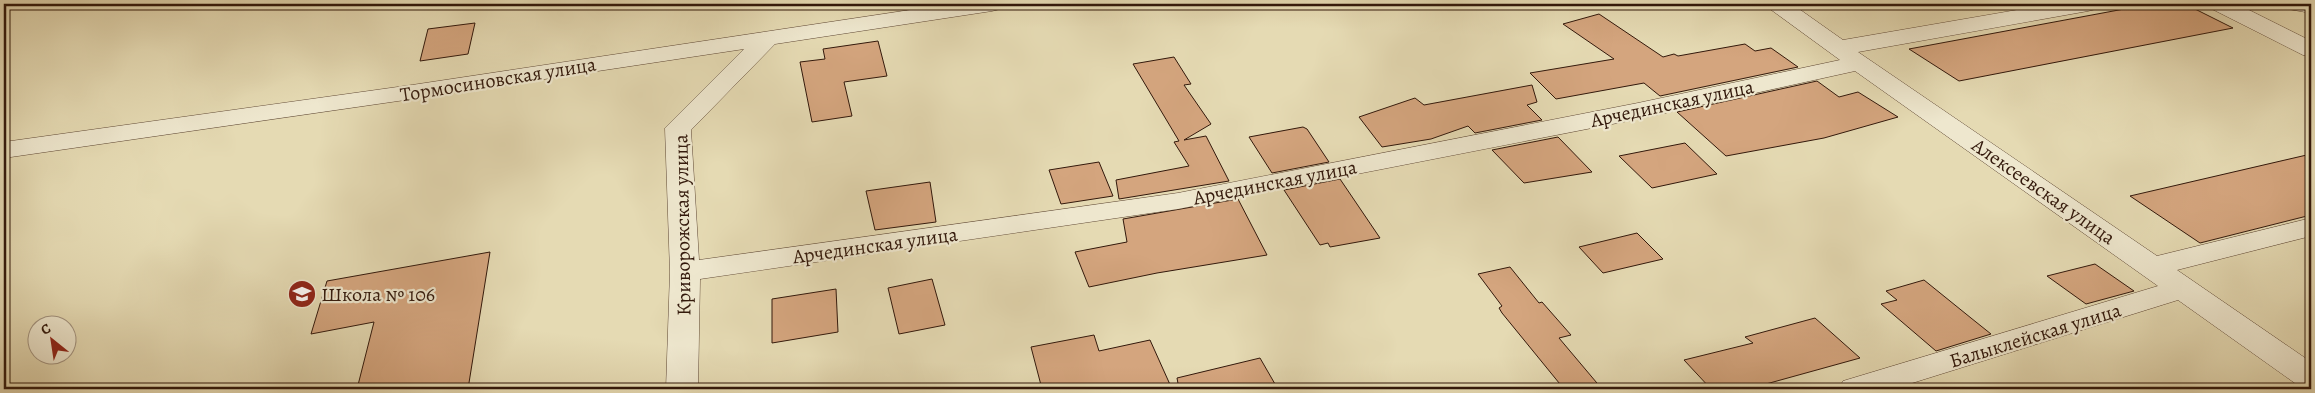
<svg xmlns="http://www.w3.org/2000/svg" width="2315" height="393" viewBox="0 0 2315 393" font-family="Alegreya,serif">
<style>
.building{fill:#d4a57e;stroke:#32180b}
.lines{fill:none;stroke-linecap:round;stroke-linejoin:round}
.minor-casing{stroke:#5f4835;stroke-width:1}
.minor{fill:#eee7ce;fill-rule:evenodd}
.labels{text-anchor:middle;stroke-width:4.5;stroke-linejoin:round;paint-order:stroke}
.street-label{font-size:20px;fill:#32180b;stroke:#eee7ce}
.poi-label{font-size:20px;fill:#32180b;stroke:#eee7ce;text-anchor:start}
</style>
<rect width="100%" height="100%" fill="#e5dab3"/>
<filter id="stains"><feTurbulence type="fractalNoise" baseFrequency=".004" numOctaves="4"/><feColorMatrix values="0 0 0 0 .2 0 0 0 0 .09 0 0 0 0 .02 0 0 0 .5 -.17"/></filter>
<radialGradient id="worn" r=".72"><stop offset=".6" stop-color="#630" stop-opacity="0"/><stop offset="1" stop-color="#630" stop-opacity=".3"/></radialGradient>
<g class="building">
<polygon points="2151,4 2185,4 2233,28 1959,81 1909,49"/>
<polygon points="1599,14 1663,57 1674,54 1678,56 1745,44 1755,51 1771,48 1798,67 1660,96 1644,83 1556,99 1530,73 1614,59 1563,24"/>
<polygon points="475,23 468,54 420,61 428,29"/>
<polygon points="878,41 887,76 844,82 852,116 812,122 800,62 825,59 823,49"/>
<polygon points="1174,57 1191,84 1184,85 1211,124 1184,140 1206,136 1229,181 1119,199 1116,180 1189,166 1174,142 1179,141 1133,64"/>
<polygon points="1817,81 1839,97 1858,92 1898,117 1824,138 1726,156 1677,112"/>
<polygon points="1532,85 1537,102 1527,105 1542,120 1475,133 1468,126 1431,139 1382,147 1359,117 1415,98 1424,105"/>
<polygon points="1303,127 1307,129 1329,162 1272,173 1249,137"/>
<polygon points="1558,137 1592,172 1524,183 1492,150"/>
<polygon points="1685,143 1717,174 1652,188 1619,156"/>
<polygon points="2311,154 2311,215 2200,243 2130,196"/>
<polygon points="1099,162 1113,196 1061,204 1049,170"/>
<polygon points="1340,179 1380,238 1330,247 1328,243 1320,245 1284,190"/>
<polygon points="930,182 936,222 875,230 866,191"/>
<polygon points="1238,199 1267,255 1157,273 1089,287 1075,252 1127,242 1123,219"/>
<polygon points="1637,233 1663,259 1603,273 1579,247"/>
<polygon points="490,252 468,389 357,389 374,322 311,334 327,281"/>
<polygon points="2095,264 2134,291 2086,304 2047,276"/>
<polygon points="1510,267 1539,303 1542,302 1571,335 1559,338 1602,389 1564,389 1502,313 1499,308 1502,306 1478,274"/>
<polygon points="932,279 945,325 899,334 888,288"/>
<polygon points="1924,280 1971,318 1991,334 1936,351 1881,304 1897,300 1886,291"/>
<polygon points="836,289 838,332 772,343 772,299"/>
<polygon points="1815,318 1860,358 1748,389 1711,389 1684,360 1753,343 1745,337"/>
<polygon points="1094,335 1099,351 1150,340 1172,389 1042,389 1031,347"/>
<polygon points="1260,358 1275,384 1252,389 1179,389 1177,378"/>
</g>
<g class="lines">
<defs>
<g id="minor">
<polygon points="950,4 1003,4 1000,9 992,11 775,44 691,130 699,260 1178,193 1638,103 1840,60 1770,9 1767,4 1792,4 1843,40 2052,4 2099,4 2096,9 2088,11 1858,52 2157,256 2311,218 2311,236 2177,270 2311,362 2311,389 2299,386 2178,300 1893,389 1839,389 1843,381 2158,286 1855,71 1638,119 1178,209 700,279 698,389 666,389 670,272 665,128 744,49 412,99 4,158 4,142 412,85"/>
<polygon points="2209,4 2237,4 2311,41 2311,57 2303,55 2212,9"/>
<polygon points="2285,4 2311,4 2311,13 2288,9"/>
</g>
</defs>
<use href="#minor" class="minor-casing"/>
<use href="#minor" class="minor"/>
</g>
<defs>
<symbol id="school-disc" viewBox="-11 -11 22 22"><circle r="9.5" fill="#8f2418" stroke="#eee7ce"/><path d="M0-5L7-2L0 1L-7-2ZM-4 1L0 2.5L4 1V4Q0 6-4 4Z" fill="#fff"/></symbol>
</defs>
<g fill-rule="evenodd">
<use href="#school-disc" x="286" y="278" width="32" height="32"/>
</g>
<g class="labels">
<g class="street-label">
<text transform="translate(498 79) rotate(-9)" y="7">Тормосиновская улица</text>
<text transform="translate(1672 103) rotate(-12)" y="7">Арчединская улица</text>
<text transform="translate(1275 182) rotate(-11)" y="7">Арчединская улица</text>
<text transform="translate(2044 191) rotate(35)" y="7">Алексеевская улица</text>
<text transform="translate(682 225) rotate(-91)" y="7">Криворожская улица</text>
<text transform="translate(875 245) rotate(-8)" y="7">Арчединская улица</text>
<text transform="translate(2035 335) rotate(-17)" y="7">Балыклейская улица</text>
</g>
<g class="poi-label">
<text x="321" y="301">Школа № 106</text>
</g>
</g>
<rect width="2315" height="393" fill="none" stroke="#e5dab3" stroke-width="20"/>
<rect x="5" y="5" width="2305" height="383" fill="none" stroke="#32180b" stroke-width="2.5"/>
<rect x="10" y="10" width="2295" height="373" fill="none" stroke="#32180b"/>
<g transform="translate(52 340) rotate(330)"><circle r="24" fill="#eee7ce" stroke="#a39480"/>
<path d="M0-4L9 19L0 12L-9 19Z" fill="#8f2418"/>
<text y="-8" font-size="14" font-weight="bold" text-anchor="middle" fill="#32180b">С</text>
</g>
<rect width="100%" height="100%" filter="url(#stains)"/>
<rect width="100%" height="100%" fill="url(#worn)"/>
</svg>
